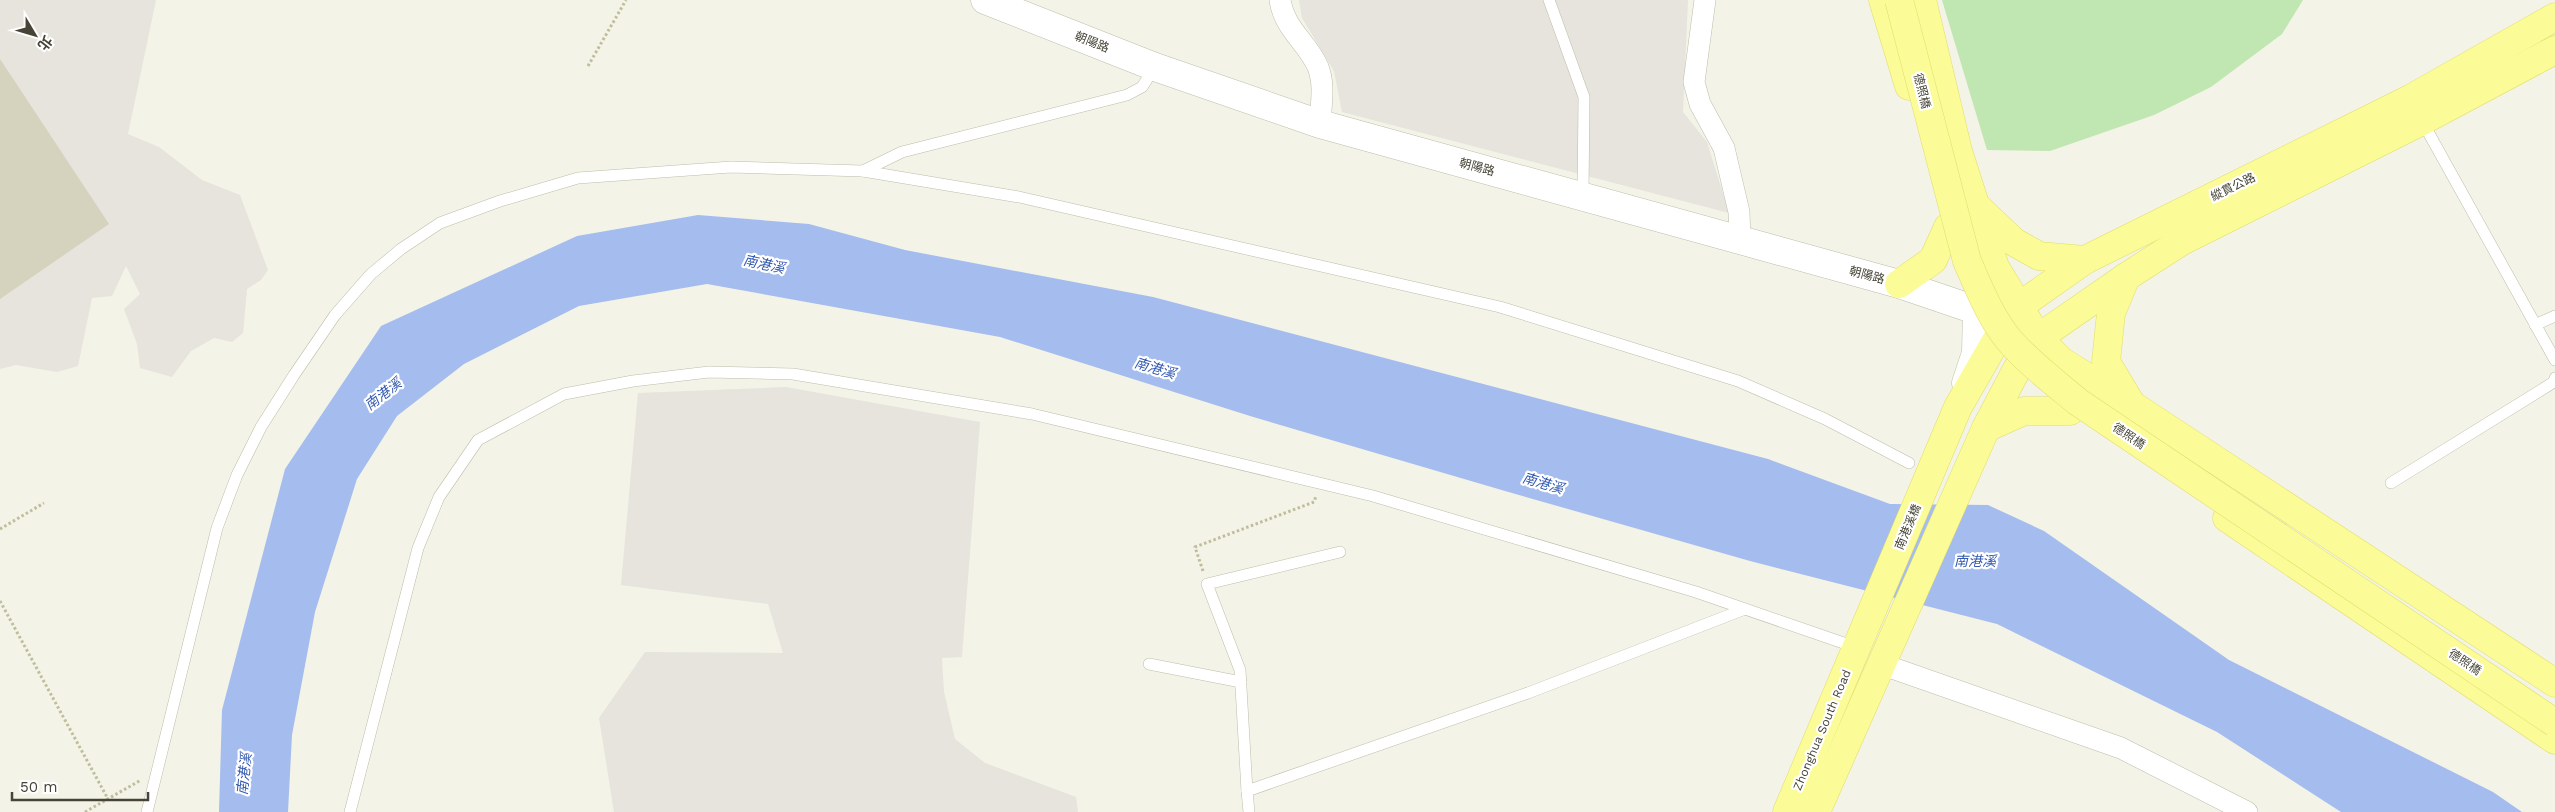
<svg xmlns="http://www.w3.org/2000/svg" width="2555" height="812" viewBox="0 0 2555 812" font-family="'Work Sans','Noto Sans TC',sans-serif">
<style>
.industrial{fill:#e6e4dc}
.green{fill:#c0e6b1}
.water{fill:#a5bcee}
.building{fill:#d5d2bd}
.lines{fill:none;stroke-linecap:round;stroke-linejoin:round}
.service-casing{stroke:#bebdaa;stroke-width:12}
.minor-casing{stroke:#bebdaa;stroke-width:22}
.tertiary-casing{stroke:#bebdaa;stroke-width:29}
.primary-casing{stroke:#e1de68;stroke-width:29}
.path{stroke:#c0bd9c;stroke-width:3;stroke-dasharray:2.5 2.5;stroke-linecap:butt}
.service{stroke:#fff;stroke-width:11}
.minor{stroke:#fff;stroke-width:21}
.tertiary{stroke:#fff;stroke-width:28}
.primary{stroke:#fbfb98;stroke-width:28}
.primary-bridge-casing{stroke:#e1de68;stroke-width:29;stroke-linecap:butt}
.primary-bridge{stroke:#fbfb98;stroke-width:28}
.labels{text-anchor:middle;stroke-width:4.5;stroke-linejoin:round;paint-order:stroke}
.street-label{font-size:12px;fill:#464436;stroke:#fff}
.water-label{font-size:14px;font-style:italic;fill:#3258b0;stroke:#fff}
</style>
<rect width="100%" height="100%" fill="#f3f3e7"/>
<g class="industrial">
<polygon points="0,0 156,0 128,134 159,147 202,180 240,195 268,270 261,280 247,289 243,333 232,342 214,338 191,351 172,377 140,368 137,344 124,309 140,294 126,266 112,296 92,298 78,366 57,372 16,365 0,369"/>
<polygon points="1299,0 1688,0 1683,112 1707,142 1729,213 1342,112 1334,71 1302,18"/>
<polygon points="786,387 980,422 962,657 942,658 944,692 955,739 985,763 1076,797 1078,812 614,812 599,718 645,652 783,653 768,604 621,585 638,393"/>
</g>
<polygon class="green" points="1942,0 2303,0 2282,34 2211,87 2154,115 2050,151 1987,150"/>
<polygon class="water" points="698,215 809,224 905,250 1153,297 1768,459 1890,504 1988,505 2044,531 2229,660 2493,792 2522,812 2341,812 2217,732 1997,624 1750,561 1505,491 1250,416 1000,337 707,284 579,306 464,364 397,416 357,479 315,612 292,735 288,812 219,812 222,710 285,469 381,326 577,236"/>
<polygon class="building" points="0,59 109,224 0,299"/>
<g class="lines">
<defs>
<g id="service">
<polyline points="1549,0 1584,97 1583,196"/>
<polyline points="2422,121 2555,360"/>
<polyline points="863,171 902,152 1127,95 1142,87 1155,67"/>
<polyline points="2535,325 2555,316"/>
<polyline points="2391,483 2554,382 2555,378"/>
<polyline points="1149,664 1241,682"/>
<polyline points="1247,791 1240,670 1207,584 1340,552"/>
<polyline points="147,812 217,528 237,475 261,427 294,375 335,315 371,274 401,249 440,223 500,201 578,178 731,167 863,171 1019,197 1500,307 1738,381 1825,419 1909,463"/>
<polyline points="350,812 418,548 439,497 478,440 564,394 633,381 709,372 793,374 1032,414 1373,496 1696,592 1858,648"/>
<polyline points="1249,812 1247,791 1528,693 1745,609"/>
</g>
<g id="minor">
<path d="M1280,0C1284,29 1308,43 1318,67C1325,85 1321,104 1320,124"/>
<polyline points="1705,0 1694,82 1700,104 1724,148 1739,212 1740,240"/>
<polyline points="1881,664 2121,748 2247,812"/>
</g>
<g id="tertiary">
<polyline points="985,0 1155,67 1320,124 1899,284 2008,321"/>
<polyline points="1966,383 1976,353 1977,309"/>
</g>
<g id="primary">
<polyline points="1883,0 1909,86"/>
<polyline points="1922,0 1958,151 1995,267 2038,338 2061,361 2132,405 2555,683"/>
<polyline points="1975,205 2014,242 2039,256 2085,260"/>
<polyline points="2126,277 2111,313 2106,362 2130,402"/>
<polyline points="1899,284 1933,260 1948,227"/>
<polyline points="1986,428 2024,411 2070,411"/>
<polyline points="2227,518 2555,740"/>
<polyline points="1787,812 1958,407 2008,320 2018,307 2085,260 2410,99 2555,17"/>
<polyline points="1816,812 1986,428 2017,369 2038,338 2126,277 2182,241 2422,121 2555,50"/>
</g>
</defs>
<use href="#service" class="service-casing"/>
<use href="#minor" class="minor-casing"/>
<use href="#tertiary" class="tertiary-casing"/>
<use href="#primary" class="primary-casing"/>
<g class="path">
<polyline points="588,66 626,0"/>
<polyline points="0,529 44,503"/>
<polyline points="1203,571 1195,547 1314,502 1316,496"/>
<polyline points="0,601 108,799"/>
<polyline points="85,812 141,780"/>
</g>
<use href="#service" class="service"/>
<use href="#minor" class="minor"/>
<use href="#tertiary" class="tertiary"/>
<use href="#primary" class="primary"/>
<defs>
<path id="primary-bridge" d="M1899,0L1967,261C1979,288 1990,317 2009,340C2029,363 2054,382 2078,402L2555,723"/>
</defs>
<use href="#primary-bridge" class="primary-bridge-casing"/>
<use href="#primary-bridge" class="primary-bridge"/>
</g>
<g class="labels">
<g class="street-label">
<text transform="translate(1092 42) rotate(22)" y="4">朝陽路</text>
<text transform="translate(1922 91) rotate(76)" y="4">德照橋</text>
<text transform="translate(1477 167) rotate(15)" y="4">朝陽路</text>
<text transform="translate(2233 187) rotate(-26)" y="4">縱貫公路</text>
<text transform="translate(1867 275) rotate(15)" y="4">朝陽路</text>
<text transform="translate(2129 436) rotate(34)" y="4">德照橋</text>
<text transform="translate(1908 527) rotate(-67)" y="4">南港溪橋</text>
<text transform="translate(2465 662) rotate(34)" y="4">德照橋</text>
<text transform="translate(1822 730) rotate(-67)" y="4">Zhonghua South Road</text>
</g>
<g class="water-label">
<text transform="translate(764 264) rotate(12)" y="5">南港溪</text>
<text transform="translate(1155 368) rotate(17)" y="5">南港溪</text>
<text transform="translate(383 394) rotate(-38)" y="5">南港溪</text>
<text transform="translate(1543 483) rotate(17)" y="5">南港溪</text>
<text x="1975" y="566">南港溪</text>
<text transform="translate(244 774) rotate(-84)" y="5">南港溪</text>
</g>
</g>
<g transform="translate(35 35) rotate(128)" stroke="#ffffff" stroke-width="4" paint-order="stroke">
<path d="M0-4L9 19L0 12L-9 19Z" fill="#464436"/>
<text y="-8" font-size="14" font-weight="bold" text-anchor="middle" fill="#464436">北</text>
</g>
<path d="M12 792v8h136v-8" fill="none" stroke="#464436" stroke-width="2.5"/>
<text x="20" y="792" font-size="15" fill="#464436" stroke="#ffffff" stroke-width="4" paint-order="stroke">50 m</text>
</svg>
